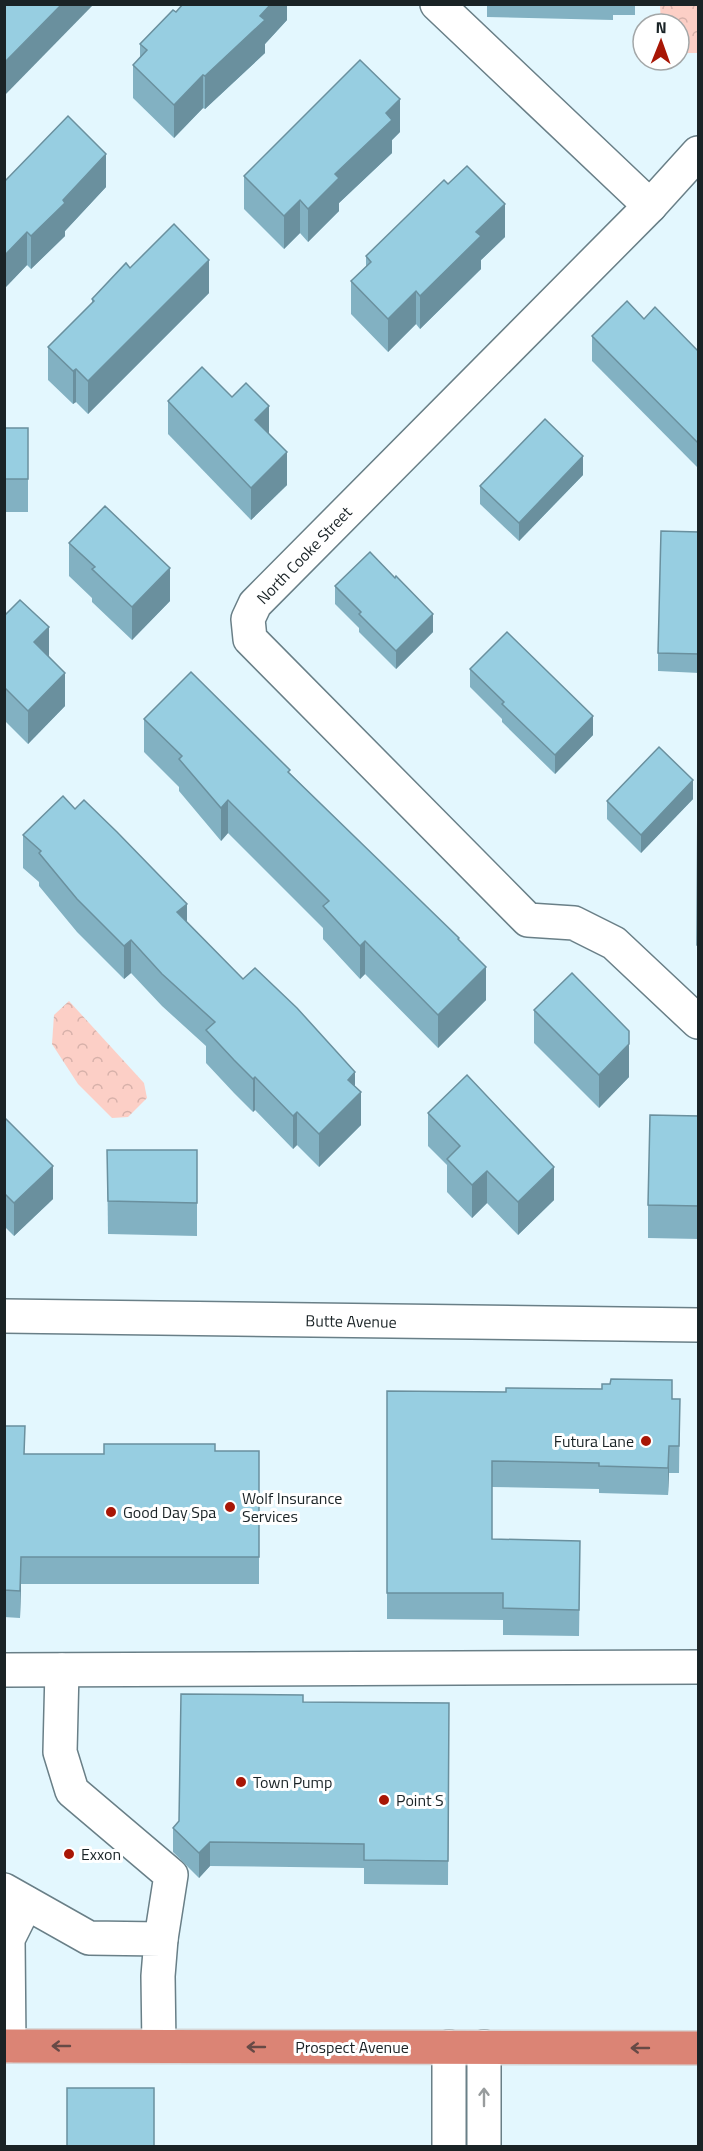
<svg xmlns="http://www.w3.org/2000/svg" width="703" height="2151" viewBox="0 0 703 2151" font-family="'Titillium Web',sans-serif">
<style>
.park{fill:url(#park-crowns)}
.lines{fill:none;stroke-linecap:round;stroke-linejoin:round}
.minor-casing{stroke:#697f87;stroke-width:36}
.highway-casing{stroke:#d6d7d8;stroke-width:36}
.minor{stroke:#fff;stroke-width:33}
.highway{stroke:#db8475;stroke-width:33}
.wall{fill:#82b1c2}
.shaded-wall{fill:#6a909e}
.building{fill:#97cee1;stroke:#6a909e;stroke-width:1.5}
.oneway{stroke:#674a46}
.oneway2{stroke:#989c9d}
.poi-dot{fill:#a81605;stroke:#fff;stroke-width:2}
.labels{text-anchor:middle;stroke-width:6;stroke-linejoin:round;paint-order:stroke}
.street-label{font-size:16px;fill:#1a2326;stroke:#fff}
.poi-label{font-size:16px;fill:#1a2326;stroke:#fff;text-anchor:start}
</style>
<defs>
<pattern id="park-crowns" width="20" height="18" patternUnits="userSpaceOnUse" patternTransform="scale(1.5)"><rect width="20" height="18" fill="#fccfc6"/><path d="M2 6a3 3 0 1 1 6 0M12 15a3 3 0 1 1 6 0" fill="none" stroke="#d7b1aa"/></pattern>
</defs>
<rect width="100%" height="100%" fill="#e3f7fe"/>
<g class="park">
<polygon points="660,5 698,5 698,53 679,53 679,24 661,24"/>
<polygon points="69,1001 144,1083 147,1098 128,1117 112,1118 78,1084 52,1044 54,1015"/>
</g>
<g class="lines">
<defs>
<g id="minor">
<polyline points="437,4 650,206"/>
<polyline points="698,153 650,206 255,604 248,619 250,639 528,920 574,923 614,943 698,1022"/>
<polyline points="4,1316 698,1325"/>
<polyline points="4,1670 698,1667"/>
<polyline points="62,1670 60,1752 72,1791 171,1875 161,1939"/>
<polyline points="4,1890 89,1938 161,1939 158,1976 159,2046"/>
<polyline points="9,2046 8,1939 26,1903"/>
<polyline points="449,2047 449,2146"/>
<polyline points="484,2146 484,2047"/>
</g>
<polyline id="highway" points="4,2046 698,2048"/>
</defs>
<use href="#minor" class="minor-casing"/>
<use href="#highway" class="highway-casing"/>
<use href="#minor" class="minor"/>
<use href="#highway" class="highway"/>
</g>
<g class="wall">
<polygon points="287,4 287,20 265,44 265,53 205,109 203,108 174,138 133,98 133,65 140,58 140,44 176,12"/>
<polygon points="487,4 635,4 635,15 613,15 613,20 487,17"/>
<polygon points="400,132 392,140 392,153 339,203 339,211 308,242 300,233 284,249 244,209 244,176"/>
<polygon points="4,182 106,187 65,231 65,236 31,269 27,265 4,289"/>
<polygon points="505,237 481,260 481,269 420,329 416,324 388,352 351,314 351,281 366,267 366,256"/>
<polygon points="130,268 209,293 88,414 76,402 73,404 48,380 48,347 92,303 92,299"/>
<polygon points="644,319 699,352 699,469 592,361 592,336"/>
<polygon points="168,401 269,434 287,485 251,520 168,434"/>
<rect x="4" y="428" width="24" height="84"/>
<polygon points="583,475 519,541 480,504 480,486"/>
<polygon points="699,532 699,673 658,671 658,653"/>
<polygon points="69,543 170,601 132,640 92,602 92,598 69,576"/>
<polygon points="395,578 433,632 396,669 359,632 359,628 335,604 335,586"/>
<polygon points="4,613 49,657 65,706 28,744 4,720"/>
<polygon points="470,669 593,735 555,774 502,722 502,719 470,687"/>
<polygon points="144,719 290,773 459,940 486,1000 438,1048 365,974 360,979 323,939 323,928 228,833 221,841 179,791 179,787 144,752"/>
<polygon points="698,779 699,969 697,969"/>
<polygon points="693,799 641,853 607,819 607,801"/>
<polygon points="23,835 187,922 243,979 355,1087 361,1125 319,1167 297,1145 293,1149 255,1110 253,1112 234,1093 206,1063 206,1046 162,1006 131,973 124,979 77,932 39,886 39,882 23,868"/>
<polygon points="534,1010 629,1077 599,1108 534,1043"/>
<polygon points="428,1113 554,1200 518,1235 487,1203 472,1218 447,1192 447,1165 428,1146"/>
<polygon points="699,1116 699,1239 648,1238 648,1205"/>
<polygon points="4,1117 53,1199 14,1236 4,1226"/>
<polygon points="107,1150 197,1150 197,1236 108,1234"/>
<polygon points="387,1391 680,1399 679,1473 669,1473 668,1495 599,1493 599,1489 492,1487 492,1539 580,1568 579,1636 503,1635 503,1620 387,1619"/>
<polygon points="4,1426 25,1454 104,1454 215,1451 259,1451 259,1584 21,1584 20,1618 4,1617"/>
<polygon points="303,1702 449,1703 448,1885 364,1884 364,1868 210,1866 199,1878 173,1852 173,1828"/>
</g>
<g class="shaded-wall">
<polygon points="62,4 94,4 4,96 4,63"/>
<polygon points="271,4 287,4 287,20 265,44 265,53 205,109 205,76"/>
<polygon points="203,75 203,108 174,138 174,105"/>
<polygon points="400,99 400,132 392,140 392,153 339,203 339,211 308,242 308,209 335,174 386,113"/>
<polygon points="106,154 106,187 65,231 65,236 31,269 31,236 63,200"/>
<polygon points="300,200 300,233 284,249 284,216"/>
<polygon points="505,204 505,237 481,260 481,269 420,329 420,296 476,232"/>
<polygon points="27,232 27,265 4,289 4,256"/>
<polygon points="209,260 209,293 88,414 88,381"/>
<polygon points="416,291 416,324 388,352 388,319"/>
<polygon points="76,369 76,402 73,404 73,371"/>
<polygon points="269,406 269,439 255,420"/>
<polygon points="287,452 287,485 251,520 251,488"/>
<polygon points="583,456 583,475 519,541 519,523"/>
<polygon points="170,568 170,601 132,640 132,607"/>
<polygon points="433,614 433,632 396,669 396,651"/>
<polygon points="49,627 49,660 34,642"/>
<polygon points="65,673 65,706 28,744 28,711"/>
<polygon points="593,716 593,735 555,774 555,755"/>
<polygon points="693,780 693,799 641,853 641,835"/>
<polygon points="228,800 228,833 221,841 221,808"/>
<polygon points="187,904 187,937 177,912"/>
<polygon points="131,940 131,973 124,979 124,946"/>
<polygon points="365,941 365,974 360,979 360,946"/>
<polygon points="486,967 486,1000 438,1048 438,1015"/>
<polygon points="629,1044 629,1077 599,1108 599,1075"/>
<polygon points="355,1072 355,1098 361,1092 361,1125 319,1167 319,1134 348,1080"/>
<polygon points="255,1077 255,1110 253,1112 253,1079"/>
<polygon points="297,1112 297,1145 293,1149 293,1116"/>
<polygon points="53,1166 53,1199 14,1236 14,1203"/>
<polygon points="554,1167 554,1200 518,1235 518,1202"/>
<polygon points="487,1171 487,1203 472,1218 472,1185"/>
<polygon points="669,1446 669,1473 668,1495 668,1468"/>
<polygon points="21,1557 21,1584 20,1618 20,1591"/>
<polygon points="210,1842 210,1866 199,1878 199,1853"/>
</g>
<g class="building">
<polygon points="4,4 62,4 4,63"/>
<polygon points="183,4 271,4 260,16 265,20 205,76 203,75 174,105 133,65 147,50 140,44 173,10 176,12"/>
<polygon points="360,60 400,99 386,113 392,120 335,174 339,178 308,209 300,200 284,216 244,176"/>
<polygon points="68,116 106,154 63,200 65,203 31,236 27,232 4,256 4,182"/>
<polygon points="467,166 505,204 476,232 481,236 420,296 416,291 388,319 351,281 371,262 366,256 444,180 448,184"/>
<polygon points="174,224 209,260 88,381 76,369 73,371 48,347 94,301 92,299 126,263 130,268"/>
<polygon points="627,301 644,319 655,307 699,352 699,444 592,336"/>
<polygon points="202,367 232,397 246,383 269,406 255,420 287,452 251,488 168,401"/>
<polygon points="545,419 583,456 519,523 480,486"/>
<rect x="4" y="428" width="24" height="51"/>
<polygon points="105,506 170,568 132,607 92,569 95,567 69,543"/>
<polygon points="661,531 699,532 699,654 658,653"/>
<polygon points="370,552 395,578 396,576 433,614 396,651 359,614 361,612 335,586"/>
<polygon points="20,600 49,627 34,642 65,673 28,711 4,687 4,613 6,614"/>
<polygon points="507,632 593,716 555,755 502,704 504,702 470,669"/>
<polygon points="191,672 290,770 288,772 459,938 458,939 486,967 438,1015 365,941 360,946 323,906 329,901 228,800 221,808 179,759 182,756 144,719"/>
<polygon points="659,747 693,780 641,835 607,801"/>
<polygon points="698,779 699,945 697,945"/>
<polygon points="63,796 75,809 84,800 117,832 187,904 177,912 243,979 255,968 297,1008 355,1072 348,1080 361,1092 319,1134 297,1112 293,1116 255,1077 253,1079 234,1060 206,1030 215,1022 162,974 131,940 124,946 77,899 39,853 41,851 23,835"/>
<polygon points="572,973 629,1031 629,1044 599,1075 534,1010"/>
<polygon points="467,1075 554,1167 518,1202 487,1171 472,1185 447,1159 460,1146 428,1113"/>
<polygon points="650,1115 699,1116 699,1206 648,1205"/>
<polygon points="4,1117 53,1166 14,1203 4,1193"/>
<polygon points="107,1150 197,1150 197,1203 108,1201"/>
<polygon points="611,1379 672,1380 672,1399 680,1399 679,1446 669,1446 668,1468 599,1466 599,1463 492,1461 492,1539 580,1541 579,1610 503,1608 503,1593 387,1593 387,1391 506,1392 506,1388 602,1389 602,1384 610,1384"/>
<polygon points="4,1426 25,1426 24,1454 104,1454 104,1444 215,1444 215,1451 259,1451 259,1557 21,1557 20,1591 4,1590"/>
<polygon points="181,1694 303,1695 303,1702 449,1703 448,1861 364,1860 364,1844 210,1842 199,1853 173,1828 179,1821"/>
<rect x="67" y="2088" width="87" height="58"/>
</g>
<defs><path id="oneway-shaft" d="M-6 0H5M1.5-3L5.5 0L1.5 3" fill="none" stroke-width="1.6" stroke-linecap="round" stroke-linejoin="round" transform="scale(1.5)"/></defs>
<g class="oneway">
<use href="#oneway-shaft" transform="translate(61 2046) rotate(-180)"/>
<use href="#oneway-shaft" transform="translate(256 2047) rotate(-180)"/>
<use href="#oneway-shaft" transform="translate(640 2048) rotate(-180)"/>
</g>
<use class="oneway2" href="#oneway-shaft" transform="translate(484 2097) rotate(-90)"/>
<g class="poi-dot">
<circle cx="646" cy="1441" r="6"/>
<circle cx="230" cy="1507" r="6"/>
<circle cx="111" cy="1512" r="6"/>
<circle cx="241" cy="1782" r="6"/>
<circle cx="384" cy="1800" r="6"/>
<circle cx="69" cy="1854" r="6"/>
</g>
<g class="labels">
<g class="street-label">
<text transform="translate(304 555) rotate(-46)" y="6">North Cooke Street</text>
<text transform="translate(351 1321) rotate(1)" y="6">Butte Avenue</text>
<text x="352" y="2053">Prospect Avenue</text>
</g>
<g class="poi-label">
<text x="634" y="1447" text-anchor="end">Futura Lane</text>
<text x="242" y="1504">Wolf Insurance<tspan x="242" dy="18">Services</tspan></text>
<text x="123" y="1518">Good Day Spa</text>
<text x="253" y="1788">Town Pump</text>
<text x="396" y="1806">Point S</text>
<text x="81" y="1860">Exxon</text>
</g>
</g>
<rect width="703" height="2151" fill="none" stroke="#1a2326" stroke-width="12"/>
<g transform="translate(661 42) rotate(1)"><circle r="28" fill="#ffffff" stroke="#a3a7a8" stroke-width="1.5"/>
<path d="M0-4.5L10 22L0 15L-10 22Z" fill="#a81605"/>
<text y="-9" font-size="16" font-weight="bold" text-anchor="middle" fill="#1a2326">N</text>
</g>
</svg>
